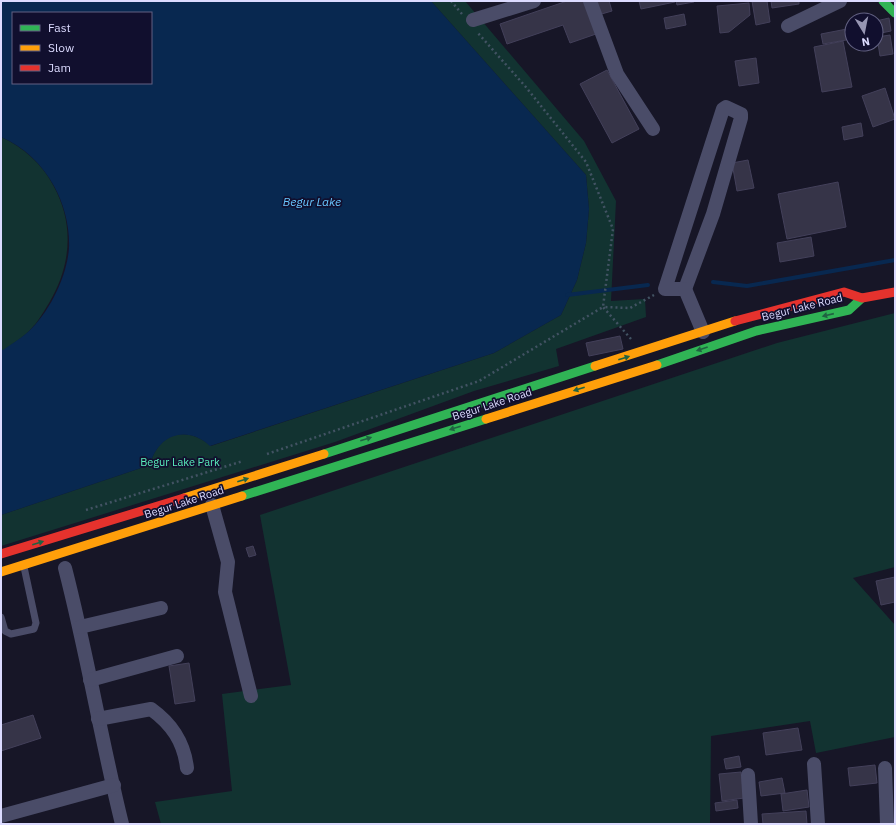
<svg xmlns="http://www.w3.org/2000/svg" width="896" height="825" viewBox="0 0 896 825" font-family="'IBM Plex Sans',sans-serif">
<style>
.green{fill:#123331}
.water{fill:#082850;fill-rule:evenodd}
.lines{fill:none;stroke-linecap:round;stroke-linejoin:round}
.stream{stroke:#082850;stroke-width:4}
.building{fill:#363448;stroke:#43405a}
.path{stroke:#425363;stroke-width:2.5;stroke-dasharray:2 3;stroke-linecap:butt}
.lane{stroke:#4a4c68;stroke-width:7}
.street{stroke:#4a4c68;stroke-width:14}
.fast{stroke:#30b455;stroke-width:9}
.slow{stroke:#ff9f0a;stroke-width:9}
.jam{stroke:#e5322d;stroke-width:9}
.oneway{fill:#206242}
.labels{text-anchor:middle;stroke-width:3.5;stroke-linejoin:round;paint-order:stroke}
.street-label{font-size:11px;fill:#dcdbff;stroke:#110f2e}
.park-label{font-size:11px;fill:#59edbb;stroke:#110f2e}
.water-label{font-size:12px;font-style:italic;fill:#69c7ff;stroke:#110f2e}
</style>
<rect width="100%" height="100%" fill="#171627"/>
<g class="green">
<path d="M431,1H465L584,141L616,201L611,301L645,299L646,317L556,349L559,366L474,391L335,442L1,546V515L150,465C158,433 186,425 211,446L494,353L561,315L577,280L586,243L589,209L586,175Z"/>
<path d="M1,137C23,147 42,164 53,185C75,224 71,266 49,303C43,313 36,325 27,333C20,339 11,345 3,351L1,349Z"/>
<polygon points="895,313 895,567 853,578 895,625 895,737 816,753 810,721 711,736 710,824 161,824 155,802 232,791 222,694 291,685 260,515 777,343"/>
</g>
<path class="water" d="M1,1H431L586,175L589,209L586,243L577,280L561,315L494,353L210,446C187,425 158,434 150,465L1,515V349L3,350C11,344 20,339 28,332C49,313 67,277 69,248C70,227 64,204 54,186C42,164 24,147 1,137ZM13,13H151V83H13Z"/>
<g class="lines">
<g class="stream">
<polyline points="713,282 747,286 895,260"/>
<polyline points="567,295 648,285"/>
</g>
</g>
<g class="building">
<polygon points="567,1 585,1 596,34 570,43 563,25 507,44 500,24"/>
<polygon points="594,1 609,1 612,11 598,15"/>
<polygon points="639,1 674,1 675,2 641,9"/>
<polygon points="676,1 694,1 694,2 677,5"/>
<polygon points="752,1 767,1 770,22 756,25"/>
<polygon points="771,1 799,1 799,4 772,8"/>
<polygon points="749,3 750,15 729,32 720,33 717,6"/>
<polygon points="684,14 686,25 666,29 664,18"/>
<polygon points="889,18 891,31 876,34 876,21"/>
<polygon points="852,28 852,39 823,44 821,34"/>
<polygon points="890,35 893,54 880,56 877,37"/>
<polygon points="843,41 852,87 822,92 814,47"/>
<polygon points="756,58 759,83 739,86 735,61"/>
<polygon points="607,70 639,129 612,143 580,84"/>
<polygon points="885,88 895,119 873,127 862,96"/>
<polygon points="861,123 863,136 844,140 842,127"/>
<polygon points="748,160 754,188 737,191 732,163"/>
<polygon points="838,182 846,227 787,239 778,194"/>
<polygon points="811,237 814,256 780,262 777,243"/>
<polygon points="620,336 623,349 589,356 586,343"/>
<polygon points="253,546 256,555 249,557 246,548"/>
<polygon points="895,577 895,602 881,605 876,581"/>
<polygon points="189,663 195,701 175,704 169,666"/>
<polygon points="33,715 41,738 1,751 1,725"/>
<polygon points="798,728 802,750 766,755 763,733"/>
<polygon points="739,756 741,767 726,769 724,759"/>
<polygon points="875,765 877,783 850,786 848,768"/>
<polygon points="741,772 744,798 722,801 719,774"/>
<polygon points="782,778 785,793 761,796 759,782"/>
<polygon points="807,790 809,807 783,811 781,794"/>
<polygon points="737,800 738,808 716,811 715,803"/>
<polygon points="806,811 807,824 763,824 762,814"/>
</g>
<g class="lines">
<g class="path">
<polyline points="451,1 462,14"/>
<polyline points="631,339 603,307 630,308 654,295"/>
<polyline points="267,454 479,381 603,307 613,229 586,162 525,86 477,32"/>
<polyline points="86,510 243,461"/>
</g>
<polyline class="lane" points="1,617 5,631 11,634 34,629 36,623 24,567"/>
<g class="street">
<polyline points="590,1 617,74 653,129"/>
<polyline points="473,20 534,1"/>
<polyline points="788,26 840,1"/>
<polygon points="726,107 741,114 741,118 713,214 685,289 665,289 723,109"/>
<polyline points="685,289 703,332"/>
<polyline points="212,505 228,562 225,592 251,696"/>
<path d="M65,568C87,653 101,739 122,824"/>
<polyline points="80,627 161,608"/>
<polyline points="90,680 177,656"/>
<path d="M98,719L151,709C172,724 184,742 187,768"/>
<polyline points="814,764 818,824"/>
<polyline points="885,768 887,824"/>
<polyline points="748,775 751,824"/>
<polyline points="1,816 114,785"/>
</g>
<g class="fast">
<polyline points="883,1 895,13"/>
<polyline points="657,365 756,331 849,310 862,298"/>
<polyline points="324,454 595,366"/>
<polyline points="242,496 486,419"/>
</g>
<g class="slow">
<polyline points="595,366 735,321"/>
<polyline points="486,419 657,365"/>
<polyline points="184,498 324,454"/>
<polyline points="1,572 242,496"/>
</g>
<g class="jam">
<polyline points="735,321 844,292 862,298 895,292"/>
<polyline points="1,554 184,498"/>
</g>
</g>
<defs><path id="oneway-solid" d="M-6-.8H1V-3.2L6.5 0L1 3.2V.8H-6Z"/></defs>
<g class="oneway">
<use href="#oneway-solid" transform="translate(828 315) rotate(167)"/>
<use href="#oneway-solid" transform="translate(702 349) rotate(161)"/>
<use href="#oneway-solid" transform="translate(624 358) rotate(-18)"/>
<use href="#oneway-solid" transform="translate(579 389) rotate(162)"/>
<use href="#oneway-solid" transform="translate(455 428) rotate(162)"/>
<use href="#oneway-solid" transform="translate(366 439) rotate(-18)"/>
<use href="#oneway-solid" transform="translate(243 480) rotate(-18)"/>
<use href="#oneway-solid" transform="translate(38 543) rotate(-17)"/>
</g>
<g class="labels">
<g class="street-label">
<text transform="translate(802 307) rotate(-14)" y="4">Begur Lake Road</text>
<text transform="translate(492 404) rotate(-18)" y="4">Begur Lake Road</text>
<text transform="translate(184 502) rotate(-18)" y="4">Begur Lake Road</text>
</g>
<g class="park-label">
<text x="180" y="466">Begur Lake Park</text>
</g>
<g class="water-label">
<text x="312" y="206">Begur Lake</text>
</g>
</g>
<rect width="896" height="825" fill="none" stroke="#dcdbff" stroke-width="4"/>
<rect x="12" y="12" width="140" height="72" fill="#110f2e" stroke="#626182"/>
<rect x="20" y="25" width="20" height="6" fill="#30b455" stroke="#626182"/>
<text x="48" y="32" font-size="12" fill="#dcdbff">Fast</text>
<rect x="20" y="45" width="20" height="6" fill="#ff9f0a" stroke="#626182"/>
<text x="48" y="52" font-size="12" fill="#dcdbff">Slow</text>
<rect x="20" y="65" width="20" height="6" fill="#e5322d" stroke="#626182"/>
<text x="48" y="72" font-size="12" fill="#dcdbff">Jam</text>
<g transform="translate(864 32) rotate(170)"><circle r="19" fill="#110f2e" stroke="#626182"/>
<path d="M0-3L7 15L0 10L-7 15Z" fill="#9796b3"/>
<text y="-6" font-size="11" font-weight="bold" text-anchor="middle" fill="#dcdbff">N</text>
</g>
</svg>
